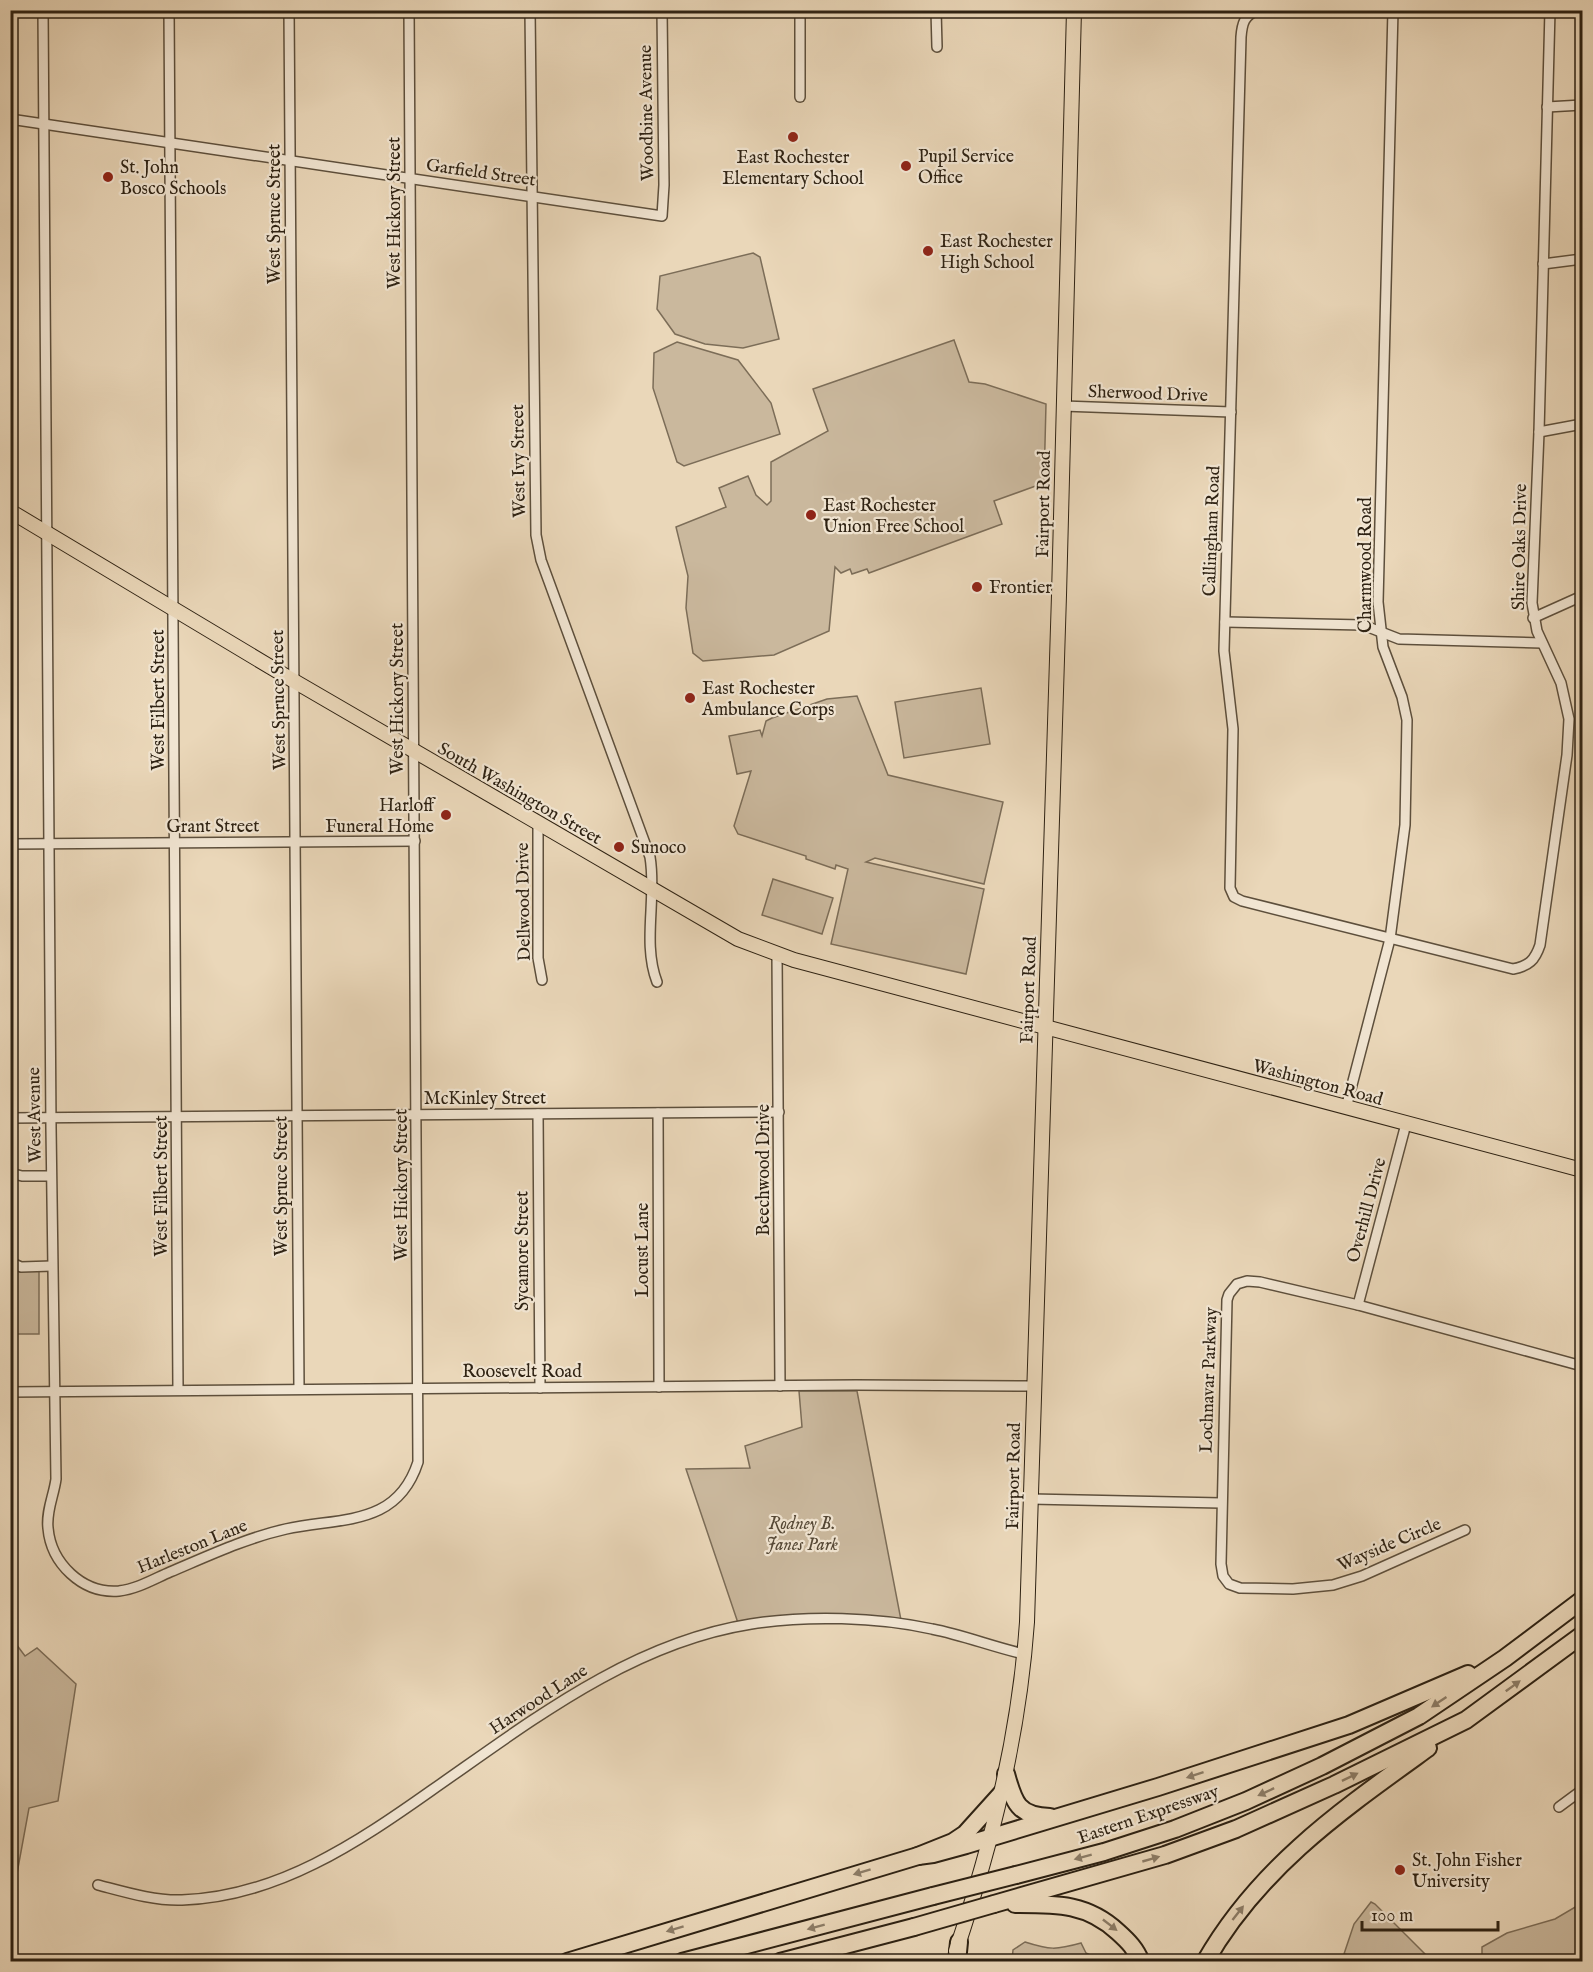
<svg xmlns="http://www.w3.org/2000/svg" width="1593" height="1972" viewBox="0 0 1593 1972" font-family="'IM FELL English',serif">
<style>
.green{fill:#cab89d;stroke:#7c6d58;stroke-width:1.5}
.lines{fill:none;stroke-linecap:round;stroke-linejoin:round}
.street-casing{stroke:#5d4f3c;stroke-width:12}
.primary-casing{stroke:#2e2213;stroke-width:16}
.highway-casing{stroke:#2e2213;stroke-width:20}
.street{stroke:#f1e5d2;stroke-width:9}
.primary{stroke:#ead7b9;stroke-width:14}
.highway{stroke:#ead7b9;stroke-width:16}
.highway-bridge-casing{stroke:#2e2213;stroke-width:20;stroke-linecap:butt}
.highway-bridge{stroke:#ead7b9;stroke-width:16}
.oneway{fill:#8c7c66}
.poi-dot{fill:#8f2418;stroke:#f1e5d2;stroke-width:2}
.labels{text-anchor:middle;stroke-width:4.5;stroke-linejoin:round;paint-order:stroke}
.street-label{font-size:18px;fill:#2e2213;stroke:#f1e5d2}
.poi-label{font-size:18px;fill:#2e2213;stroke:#f1e5d2;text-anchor:start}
.park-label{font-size:18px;font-style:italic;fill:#554836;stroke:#f1e5d2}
</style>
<rect width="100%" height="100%" fill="#ead7b9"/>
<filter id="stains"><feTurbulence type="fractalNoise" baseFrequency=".00333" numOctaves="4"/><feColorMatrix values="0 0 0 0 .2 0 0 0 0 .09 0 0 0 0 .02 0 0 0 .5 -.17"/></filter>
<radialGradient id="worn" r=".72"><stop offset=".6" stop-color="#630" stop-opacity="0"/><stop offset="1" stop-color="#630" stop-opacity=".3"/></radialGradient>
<g class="green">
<polygon points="753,253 760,257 779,339 743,348 705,344 675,334 657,309 660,276"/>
<polygon points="954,340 969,382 985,384 1046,404 1044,483 994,501 1002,524 869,573 867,569 852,574 850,569 841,573 835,567 829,631 774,655 703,661 693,653 686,608 688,576 676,527 726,507 719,488 748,476 756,495 767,505 771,501 771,462 828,431 813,389"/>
<polygon points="677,342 738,360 771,403 780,434 684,466 677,462 653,388 654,353"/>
<polygon points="981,688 990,744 904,758 895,702"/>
<polygon points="857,696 888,775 1003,802 984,884 875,858 866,862 984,889 966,974 831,944 848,869 836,865 835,869 806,859 806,856 738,834 734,826 751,771 737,774 729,736 760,730 762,736 766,721 772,718 827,699"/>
<polygon points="773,879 833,898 822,934 762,915"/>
<polygon points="10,1268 21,1271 39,1271 39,1334 11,1334"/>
<polygon points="799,1391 857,1391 901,1620 738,1623 686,1469 750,1468 745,1446 802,1427"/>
<polygon points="10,1636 25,1656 37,1648 76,1684 58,1801 29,1808 16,1879 11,1881"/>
<polygon points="1371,1902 1375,1904 1432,1961 1378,1961 1344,1954 1354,1924"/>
<polygon points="1582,1903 1582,1961 1482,1961 1482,1947 1507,1933 1555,1919"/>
<path d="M1025,1942C1050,1950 1056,1950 1081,1943L1086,1953L1102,1961H1012L1013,1950Z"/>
</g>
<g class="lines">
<defs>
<g id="street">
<path d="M43,10L51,1128L56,1479C54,1495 46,1511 48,1528C51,1563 82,1594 119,1591C137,1589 154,1579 170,1572C208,1556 246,1538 286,1529C341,1517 397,1527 418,1462L409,10"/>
<polyline points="169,10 178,1390"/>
<polyline points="289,10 299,1389"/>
<path d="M530,10L536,535L541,560L650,857C657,898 642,943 657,982"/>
<polyline points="800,10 800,97"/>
<polyline points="936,10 937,47"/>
<path d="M1258,10C1244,15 1242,24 1241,37L1224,651L1233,729L1230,888L1234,897L1242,901L1513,969C1529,966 1535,960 1540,945L1567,755L1569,719L1561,683L1537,631L1532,603L1539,432L1550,10"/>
<polyline points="1547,107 1582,105"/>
<polyline points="10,119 662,216 664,185 662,10"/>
<polyline points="1543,264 1582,259"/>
<polyline points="1063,406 1231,412"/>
<polyline points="1539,432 1582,424"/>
<polyline points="1533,618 1582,596"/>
<polyline points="1225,622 1363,625 1399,639 1542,643"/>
<polyline points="538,825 538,958 542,980"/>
<polyline points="10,844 415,841"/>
<polyline points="777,955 780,1386"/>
<polyline points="1346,1108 1390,939 1405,825 1407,720 1402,697 1383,647 1378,602 1393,10"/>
<polyline points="658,1113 659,1387"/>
<polyline points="538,1114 540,1388"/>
<polyline points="10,1118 779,1112"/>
<polyline points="10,1173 22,1176 51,1176"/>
<polyline points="10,1262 21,1267 52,1266"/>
<polyline points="1358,1305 1406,1124"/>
<polyline points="10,1392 856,1385 1033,1386"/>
<polyline points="1031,1499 1221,1503"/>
<polyline points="1465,1530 1362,1576 1333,1585 1293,1589 1240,1588 1229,1584 1223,1576 1221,1564 1227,1300 1229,1294 1237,1284 1247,1281 1260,1282 1358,1305 1582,1366"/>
<polyline points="1559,1807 1582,1790"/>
<path d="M98,1885C125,1892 154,1901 182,1900C277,1897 357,1843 432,1790C530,1722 630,1643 751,1624C807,1615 877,1617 932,1629C963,1635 993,1647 1024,1654"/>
</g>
<g id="primary">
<polyline points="10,511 294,681 738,939 794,960 1582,1170"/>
<path d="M956,1951C992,1843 1019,1736 1027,1622L1059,595L1074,10"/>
</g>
<g id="highway">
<path d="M1006,1774C1014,1803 1018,1816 1050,1817"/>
<polyline points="918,1856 933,1854 966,1845 1158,1787 1349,1725 1468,1674"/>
<polyline points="1016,1875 1104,1852 1175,1829 1246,1801 1322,1766 1419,1716 1505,1658 1582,1600"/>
<polyline points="994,1904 1165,1855 1236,1829 1334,1785 1466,1720 1582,1635"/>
<path d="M1015,1904C1056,1904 1087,1903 1118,1932C1128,1941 1136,1949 1141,1962"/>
<polyline points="567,1962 918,1856 953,1842 965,1834 1002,1793"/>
<polyline points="682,1962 933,1896"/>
<polyline points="780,1962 914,1927"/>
<polyline points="957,1962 959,1942"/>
<path d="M1205,1962C1259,1867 1342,1810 1428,1748"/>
</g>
</defs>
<use href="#street" class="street-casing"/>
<use href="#primary" class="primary-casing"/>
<use href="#highway" class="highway-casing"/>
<use href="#street" class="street"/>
<use href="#primary" class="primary"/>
<use href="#highway" class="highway"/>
<defs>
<g id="highway-bridge">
<polyline points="933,1896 1016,1875"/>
<polyline points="914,1927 994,1904"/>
</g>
</defs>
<use href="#highway-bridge" class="highway-bridge-casing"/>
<use href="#highway-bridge" class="highway-bridge"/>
</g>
<defs><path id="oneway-solid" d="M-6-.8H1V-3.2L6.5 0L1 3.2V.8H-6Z" transform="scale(1.5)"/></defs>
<g class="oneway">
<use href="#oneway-solid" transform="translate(1513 1686) rotate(-36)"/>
<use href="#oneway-solid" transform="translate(1439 1702) rotate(146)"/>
<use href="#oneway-solid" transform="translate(1195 1775) rotate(162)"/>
<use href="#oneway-solid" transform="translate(1350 1777) rotate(-26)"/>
<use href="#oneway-solid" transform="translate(1266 1792) rotate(155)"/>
<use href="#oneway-solid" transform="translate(1083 1857) rotate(165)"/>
<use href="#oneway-solid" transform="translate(1151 1859) rotate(-16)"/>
<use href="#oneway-solid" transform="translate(862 1872) rotate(163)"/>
<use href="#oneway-solid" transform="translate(1238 1913) rotate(-52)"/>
<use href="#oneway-solid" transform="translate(1110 1925) rotate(38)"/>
<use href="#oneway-solid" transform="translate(816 1927) rotate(165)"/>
<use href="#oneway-solid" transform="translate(675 1929) rotate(163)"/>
</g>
<g class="poi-dot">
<circle cx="793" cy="137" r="6"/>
<circle cx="906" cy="166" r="6"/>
<circle cx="108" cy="177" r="6"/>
<circle cx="928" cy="251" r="6"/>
<circle cx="811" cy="515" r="6"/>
<circle cx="977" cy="587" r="6"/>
<circle cx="690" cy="698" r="6"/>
<circle cx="446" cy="815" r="6"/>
<circle cx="619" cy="847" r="6"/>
<circle cx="1400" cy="1870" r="6"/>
</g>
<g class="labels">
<g class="street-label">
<text transform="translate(646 113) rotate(-91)" y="6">Woodbine Avenue</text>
<text transform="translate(481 172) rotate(8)" y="6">Garfield Street</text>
<text transform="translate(394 213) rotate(-90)" y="6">West Hickory Street</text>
<text transform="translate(274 214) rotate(-90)" y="6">West Spruce Street</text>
<text transform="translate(1148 393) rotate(2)" y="6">Sherwood Drive</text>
<text transform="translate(518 461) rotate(-91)" y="6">West Ivy Street</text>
<text transform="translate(1043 504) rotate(-89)" y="6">Fairport Road</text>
<text transform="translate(1211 531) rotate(-88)" y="6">Callingham Road</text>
<text transform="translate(1519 547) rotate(-89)" y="6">Shire Oaks Drive</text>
<text transform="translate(1365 565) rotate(-90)" y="6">Charmwood Road</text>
<text transform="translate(397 699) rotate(-90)" y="6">West Hickory Street</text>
<text transform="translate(158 700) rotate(-90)" y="6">West Filbert Street</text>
<text transform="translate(278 700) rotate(-91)" y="6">West Spruce Street</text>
<text transform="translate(520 793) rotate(30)" y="6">South Washington Street</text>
<text x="213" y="832">Grant Street</text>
<text transform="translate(523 902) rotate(-91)" y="6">Dellwood Drive</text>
<text transform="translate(1028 990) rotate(-88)" y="6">Fairport Road</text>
<text transform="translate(1318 1082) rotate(15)" y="6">Washington Road</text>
<text x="485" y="1104">McKinley Street</text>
<text transform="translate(34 1115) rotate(-91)" y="6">West Avenue</text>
<text transform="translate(763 1170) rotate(-90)" y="6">Beechwood Drive</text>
<text transform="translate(401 1185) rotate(-90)" y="6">West Hickory Street</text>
<text transform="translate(161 1186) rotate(-90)" y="6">West Filbert Street</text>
<text transform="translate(281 1186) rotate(-90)" y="6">West Spruce Street</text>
<text transform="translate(1366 1210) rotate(-75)" y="6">Overhill Drive</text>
<text transform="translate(642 1250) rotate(-90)" y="6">Locust Lane</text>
<text transform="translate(522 1251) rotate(-90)" y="6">Sycamore Street</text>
<text x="522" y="1377">Roosevelt Road</text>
<text transform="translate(1208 1380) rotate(-88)" y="6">Lochnavar Parkway</text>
<text transform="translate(1013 1476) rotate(-89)" y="6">Fairport Road</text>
<text transform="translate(1389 1544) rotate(-23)" y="6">Wayside Circle</text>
<text transform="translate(192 1546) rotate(-22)" y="6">Harleston Lane</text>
<text transform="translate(538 1699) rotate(-33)" y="6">Harwood Lane</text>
<text transform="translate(1148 1814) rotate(-19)" y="6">Eastern Expressway</text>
</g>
<g class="poi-label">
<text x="918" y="162">Pupil Service<tspan x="918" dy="21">Office</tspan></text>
<text x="793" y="163" text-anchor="middle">East Rochester<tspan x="793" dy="21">Elementary School</tspan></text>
<text x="120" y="173">St. John<tspan x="120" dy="21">Bosco Schools</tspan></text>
<text x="940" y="247">East Rochester<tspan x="940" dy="21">High School</tspan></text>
<text x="823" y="511">East Rochester<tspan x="823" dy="21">Union Free School</tspan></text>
<text x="989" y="593">Frontier</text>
<text x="702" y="694">East Rochester<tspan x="702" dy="21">Ambulance Corps</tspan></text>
<text x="434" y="811" text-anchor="end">Harloff<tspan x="434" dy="21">Funeral Home</tspan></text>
<text x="631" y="853">Sunoco</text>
<text x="1412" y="1866">St. John Fisher<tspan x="1412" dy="21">University</tspan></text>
</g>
<g class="park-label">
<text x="802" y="1529">Rodney B.<tspan x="802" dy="21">Janes Park</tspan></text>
</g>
</g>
<rect width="1593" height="1972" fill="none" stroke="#ead7b9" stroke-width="36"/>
<rect x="12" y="12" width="1569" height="1948" fill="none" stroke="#2e2213" stroke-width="3"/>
<rect x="18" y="18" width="1557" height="1936" fill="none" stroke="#2e2213" stroke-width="1.5"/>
<path d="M1362 1921v9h136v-9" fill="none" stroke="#2e2213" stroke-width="3"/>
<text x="1371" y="1921" font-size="18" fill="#2e2213" stroke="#f1e5d2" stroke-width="4.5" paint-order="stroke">100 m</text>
<rect width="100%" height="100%" filter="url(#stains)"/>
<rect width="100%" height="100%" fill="url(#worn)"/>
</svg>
